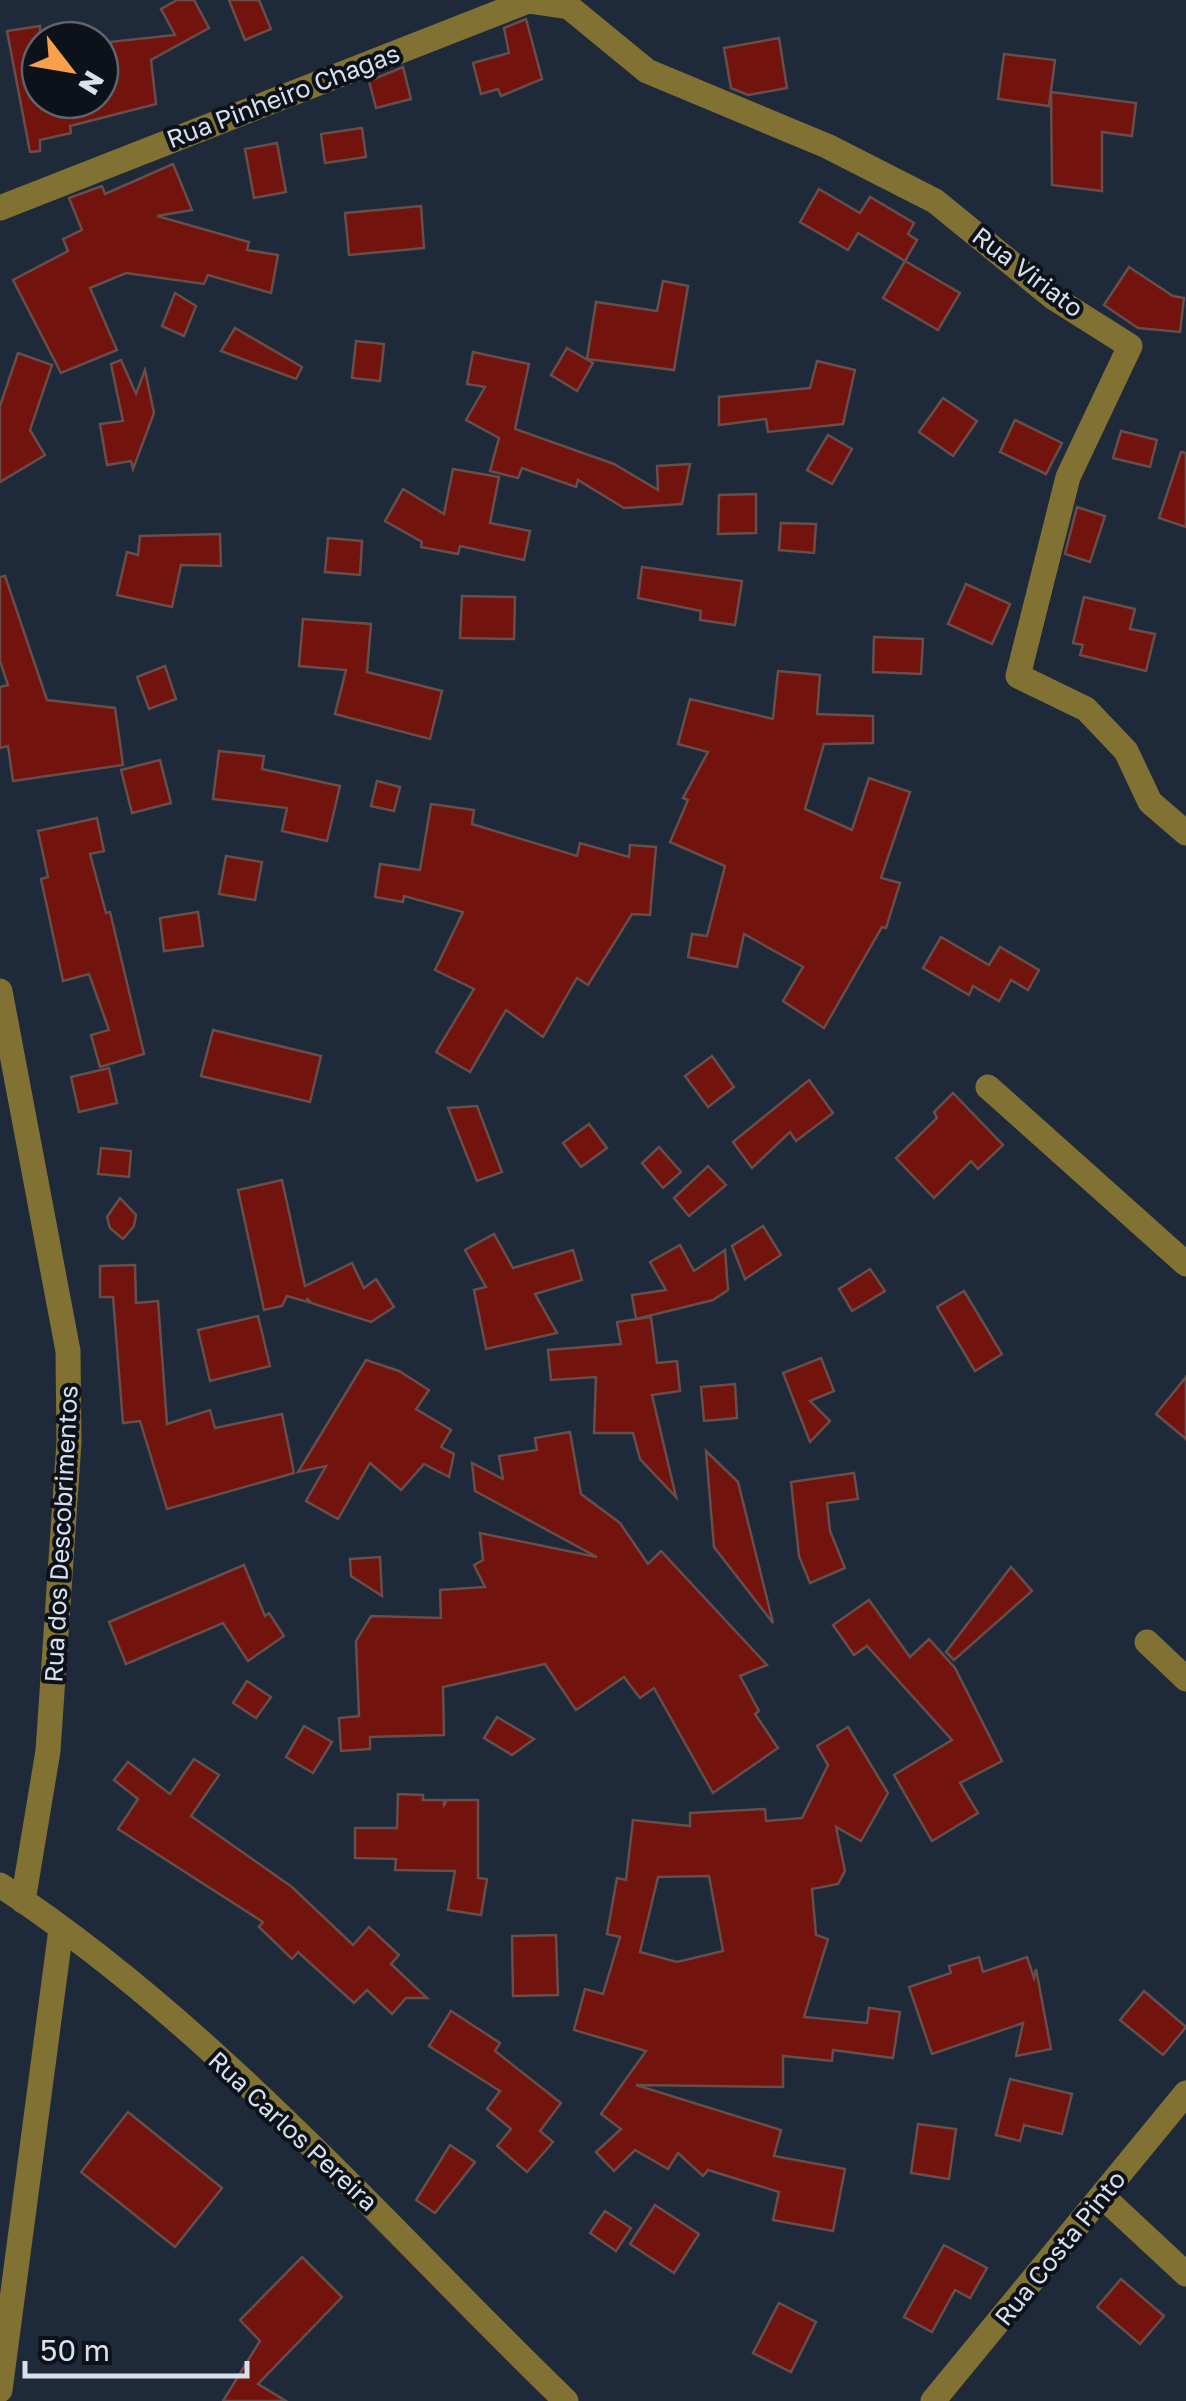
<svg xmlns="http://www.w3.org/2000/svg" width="1186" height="2401" viewBox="0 0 1186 2401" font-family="'Golos Text',sans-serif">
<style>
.building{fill:#72130d;stroke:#674e4a;stroke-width:2.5;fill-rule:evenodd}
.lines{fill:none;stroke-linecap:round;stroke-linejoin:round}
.minor{stroke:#817132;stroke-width:25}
.labels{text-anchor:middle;stroke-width:8;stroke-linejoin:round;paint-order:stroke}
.street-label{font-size:25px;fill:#d8e0eb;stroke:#0d121a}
</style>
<rect width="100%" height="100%" fill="#1e2a3a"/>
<g class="building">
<polygon points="177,0 194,0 209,28 151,60 156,104 70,126 71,133 40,140 40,151 30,152 7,31 40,26 40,100 100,100 100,43 175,35 161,9"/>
<polygon points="229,0 259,0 271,29 245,40"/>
<polygon points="526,19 542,79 501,96 498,89 481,94 473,63 509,53 504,28"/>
<polygon points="779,38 787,88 748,95 731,88 724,48"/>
<polygon points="1004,54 1055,60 1049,106 998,99"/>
<polygon points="403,67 411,99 376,108 369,81"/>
<polygon points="1051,92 1136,103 1132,136 1102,132 1102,191 1052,185"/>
<polygon points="362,128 366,157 325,163 321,134"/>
<polygon points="277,143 286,192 254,198 245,149"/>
<polygon points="173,164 192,210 157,216 249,242 247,250 278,255 271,293 208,275 204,284 126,273 90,288 117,350 61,373 13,280 68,251 63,239 82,230 69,198 102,186 105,194"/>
<polygon points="819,189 860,213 870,197 914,223 908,234 917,240 905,261 858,233 848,250 800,222"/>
<polygon points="421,206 424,248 349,255 345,213"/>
<polygon points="905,261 960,293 938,330 883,298"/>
<polygon points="1129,267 1173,296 1184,298 1180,332 1138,328 1104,305"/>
<polygon points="663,281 688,286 674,370 587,359 596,302 657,311"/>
<polygon points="175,293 196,306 184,336 162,326"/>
<polygon points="235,328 302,367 296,379 221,351"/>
<polygon points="356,341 384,344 380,381 352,378"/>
<polygon points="567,348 593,363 577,391 551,375"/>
<polygon points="473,352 529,364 515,429 614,464 658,490 657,466 690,464 682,504 624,508 578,480 576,487 522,468 518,478 490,471 499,438 466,420 485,387 467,384"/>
<polygon points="18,353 52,365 30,430 45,455 0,482 0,406"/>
<polygon points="121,360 136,394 145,370 154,413 133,469 131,461 107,465 100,424 123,421 111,364"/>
<polygon points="817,361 855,370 843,424 768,432 766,419 719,425 719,397 810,388"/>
<polygon points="943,398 977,421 953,456 919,432"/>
<polygon points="1015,420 1062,443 1046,474 1000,452"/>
<polygon points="1121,431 1157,440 1150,467 1113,458"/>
<polygon points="828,435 852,449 832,484 807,470"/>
<polygon points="1181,452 1186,453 1186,527 1159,518"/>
<polygon points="453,469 499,477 490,523 530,531 524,560 460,546 458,554 421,547 422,542 385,521 403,489 444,514"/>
<polygon points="756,494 756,533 718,534 719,495"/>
<polygon points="1077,507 1105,516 1090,562 1065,554"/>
<polygon points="781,523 816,524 814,553 779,550"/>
<polygon points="220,534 221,566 181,565 172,607 117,595 127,552 138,555 140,536"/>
<polygon points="328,538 362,541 360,575 325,572"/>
<polygon points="642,567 742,581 735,625 700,620 701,611 638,598"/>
<polygon points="5,576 47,700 115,708 123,765 13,781 8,746 0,748 0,687 8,685 0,661 0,577"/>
<polygon points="966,584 1010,604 992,644 948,624"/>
<polygon points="462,596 515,597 514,639 460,638"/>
<polygon points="1084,597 1135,609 1130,629 1155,634 1146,671 1080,655 1083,645 1073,643"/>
<polygon points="303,619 371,624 367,672 442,691 430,739 335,714 346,670 299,666"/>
<polygon points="874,637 923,639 921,674 873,672"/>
<polygon points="165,666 176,699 149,709 137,677"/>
<polygon points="778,671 820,675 817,714 873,716 873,743 824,744 805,809 852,830 869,778 910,792 881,878 900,883 886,928 882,927 824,1028 783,1001 803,967 744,934 737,967 688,957 692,934 707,936 725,866 670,842 688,800 683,798 708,752 678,744 690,699 773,719"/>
<polygon points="219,751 264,756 262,769 340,786 327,841 282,831 287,808 213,799"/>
<polygon points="160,760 171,803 132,813 121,770"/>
<polygon points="377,781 400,787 394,811 371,806"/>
<polygon points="431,804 474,810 472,824 577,856 580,843 629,857 630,845 656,847 650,915 632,914 588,985 577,978 543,1037 506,1010 470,1072 436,1052 474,989 435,970 463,912 404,896 403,902 375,897 380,864 420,870"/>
<polygon points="97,818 104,851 90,854 106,913 110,912 144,1054 100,1067 91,1035 109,1030 89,974 63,981 41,879 48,877 38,831"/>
<polygon points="226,856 262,862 255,900 219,894"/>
<polygon points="198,912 203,946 164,951 160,918"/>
<polygon points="941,937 989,965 1000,947 1039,970 1028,990 1011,980 999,1001 973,986 969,995 923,968"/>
<polygon points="213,1030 321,1056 310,1102 201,1076"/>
<polygon points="712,1056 734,1087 708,1107 685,1076"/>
<polygon points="109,1068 117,1103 79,1112 71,1077"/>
<polygon points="809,1080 833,1113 796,1141 790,1132 752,1168 733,1142"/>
<polygon points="953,1093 1003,1145 978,1169 971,1161 934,1198 896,1158 937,1118 934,1112"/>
<polygon points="477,1106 502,1172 477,1181 448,1108"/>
<polygon points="589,1124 607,1148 581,1167 563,1143"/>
<polygon points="659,1147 681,1172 663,1188 642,1163"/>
<polygon points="101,1148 131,1151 129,1177 98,1174"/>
<polygon points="708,1166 726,1185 689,1216 674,1198"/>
<polygon points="282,1180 305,1286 352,1263 364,1288 376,1279 394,1307 371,1322 311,1303 307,1298 308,1302 287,1296 282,1306 264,1310 238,1190"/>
<polygon points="120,1198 136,1215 134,1226 123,1239 110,1228 107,1217"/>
<polygon points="763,1226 781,1255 745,1279 732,1246"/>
<polygon points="494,1234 513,1268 573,1250 582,1280 535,1294 557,1333 486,1349 474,1290 486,1287 465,1250"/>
<polygon points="680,1245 694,1271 725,1250 728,1290 713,1300 636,1319 632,1295 666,1290 650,1262"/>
<polygon points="135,1265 136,1303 158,1301 167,1424 210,1410 215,1428 282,1414 294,1473 167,1509 140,1421 123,1423 113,1297 100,1297 100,1266"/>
<polygon points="870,1269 885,1291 852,1311 839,1289"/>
<polygon points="964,1291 1002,1354 975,1371 937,1307"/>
<polygon points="258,1316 270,1366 210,1381 198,1330"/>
<polygon points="651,1317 657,1363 677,1361 680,1391 652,1395 676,1497 640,1459 633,1433 594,1433 596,1377 551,1380 548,1350 621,1344 617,1322"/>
<polygon points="821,1358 834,1391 810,1401 830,1421 810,1442 783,1373"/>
<polygon points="366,1360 399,1371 429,1390 416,1409 451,1430 441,1447 454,1454 449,1477 424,1464 401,1490 370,1463 338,1519 306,1501 326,1466 298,1472"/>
<polygon points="1186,1377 1186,1439 1156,1414"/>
<polygon points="735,1384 737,1418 704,1421 701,1387"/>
<polygon points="570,1432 581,1494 620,1523 648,1564 661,1551 767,1665 740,1676 759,1711 755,1714 778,1748 713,1793 654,1688 640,1698 624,1677 576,1710 545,1664 443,1687 444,1735 370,1737 370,1749 341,1751 339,1718 359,1716 356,1641 371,1616 441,1618 440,1590 485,1587 474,1565 483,1560 480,1533 597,1557 475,1491 472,1463 503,1479 499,1456 537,1450 535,1438"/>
<polygon points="706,1451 738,1482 773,1623 714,1547"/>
<polygon points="854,1473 858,1499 827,1503 830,1531 845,1568 810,1583 799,1556 791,1482"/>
<polygon points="380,1557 382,1596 351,1576 350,1559"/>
<polygon points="244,1565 265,1616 269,1613 284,1636 248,1661 223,1623 126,1664 109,1622"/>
<polygon points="1011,1567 1032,1591 954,1660 946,1652"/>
<polygon points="869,1600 910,1657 929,1639 955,1668 1002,1761 960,1783 978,1813 932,1841 894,1775 952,1740 867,1646 854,1655 833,1625"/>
<polygon points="247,1681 271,1697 256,1718 233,1703"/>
<polygon points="497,1717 534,1739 512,1755 484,1738"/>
<polygon points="304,1726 332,1742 313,1773 286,1757"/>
<path d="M848,1727L888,1793L861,1841L836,1827L845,1871L838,1884L812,1889L816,1935L828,1939L804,2017L867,2023L869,2008L900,2012L893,2058L833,2050L832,2061L783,2056V2087L636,2085L781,2130L774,2156L845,2169L833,2231L773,2220L779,2192L708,2170L703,2176L678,2153L668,2169L635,2150L614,2171L596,2152L621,2129L601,2114L646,2051L574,2030L585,1989L603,1994L620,1937L607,1934L617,1878L626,1880L633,1820L690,1826V1813L765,1809L766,1821L802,1818L828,1765L817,1746ZM709,1876L723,1951L677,1962L640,1952L658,1877Z"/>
<polygon points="194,1759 219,1775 191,1816 292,1887 353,1945 369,1927 399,1955 391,1964 427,1998 406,1998 392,2014 367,1990 354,2003 298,1952 292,1959 259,1927 263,1922 118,1829 138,1799 114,1780 128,1762 170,1794"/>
<polygon points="398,1794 423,1795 423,1800 444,1800 444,1805 447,1800 478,1800 478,1878 487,1879 481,1915 448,1910 455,1871 395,1870 396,1859 355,1858 355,1828 397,1828"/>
<polygon points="556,1935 558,1995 513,1996 512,1936"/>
<polygon points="979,1957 983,1972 1027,1957 1034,1978 1036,1969 1051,2049 1016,2056 1023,2023 932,2054 909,1987 951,1973 949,1966"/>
<polygon points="1144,1991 1186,2027 1163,2055 1120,2020"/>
<polygon points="451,2011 500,2043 495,2051 561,2103 540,2131 553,2142 527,2172 497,2146 511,2129 487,2109 500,2091 429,2046"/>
<polygon points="1010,2079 1072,2094 1062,2134 1024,2125 1020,2141 996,2135"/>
<polygon points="128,2112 222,2188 175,2247 81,2172"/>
<polygon points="918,2124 956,2129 949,2179 911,2173"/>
<polygon points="450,2145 475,2162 435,2213 416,2200"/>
<polygon points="655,2205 699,2234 674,2273 630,2244"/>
<polygon points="605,2211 631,2228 616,2251 590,2233"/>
<polygon points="944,2245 987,2268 970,2298 955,2290 932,2332 904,2317"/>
<polygon points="302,2257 342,2297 258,2384 286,2401 223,2401 260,2341 240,2320"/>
<polygon points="1121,2279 1164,2316 1140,2344 1097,2307"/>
<polygon points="779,2303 816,2322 791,2372 753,2353"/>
</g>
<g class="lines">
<g class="minor">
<polyline points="0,208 528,1 569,7 647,71 827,146 935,201 1054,298 1130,346 1068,477 1018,676 1086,709 1126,751 1150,802 1186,833"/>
<polyline points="0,991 68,1351 69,1442 48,1751 23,1901"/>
<polyline points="988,1087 1186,1264"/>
<polyline points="1147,1642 1186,1679"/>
<path d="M0,1885C214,2026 383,2224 566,2401"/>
<polyline points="1102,2196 1186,2274"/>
<polyline points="0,2390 61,1929"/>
<polyline points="933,2401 1186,2093"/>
</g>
</g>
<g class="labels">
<g class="street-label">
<text transform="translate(283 96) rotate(-21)" y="9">Rua Pinheiro Chagas</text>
<text transform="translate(1028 272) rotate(37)" y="9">Rua Viriato</text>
<text transform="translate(61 1534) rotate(-87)" y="9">Rua dos Descobrimentos</text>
<text transform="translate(293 2131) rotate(43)" y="9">Rua Carlos Pereira</text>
<text transform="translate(1060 2248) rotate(-51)" y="9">Rua Costa Pinto</text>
</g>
</g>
<g transform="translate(70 70) rotate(121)"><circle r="48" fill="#0d121a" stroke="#5e646e" stroke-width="2.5"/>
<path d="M0-8L18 38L0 25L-18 38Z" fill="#f9a04c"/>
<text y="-15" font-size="28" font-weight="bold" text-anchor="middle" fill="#d8e0eb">N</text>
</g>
<path d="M25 2361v15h222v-15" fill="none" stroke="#d8e0eb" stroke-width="5"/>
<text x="40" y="2361" font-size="30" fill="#d8e0eb" stroke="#0d121a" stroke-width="8" paint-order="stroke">50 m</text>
</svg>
